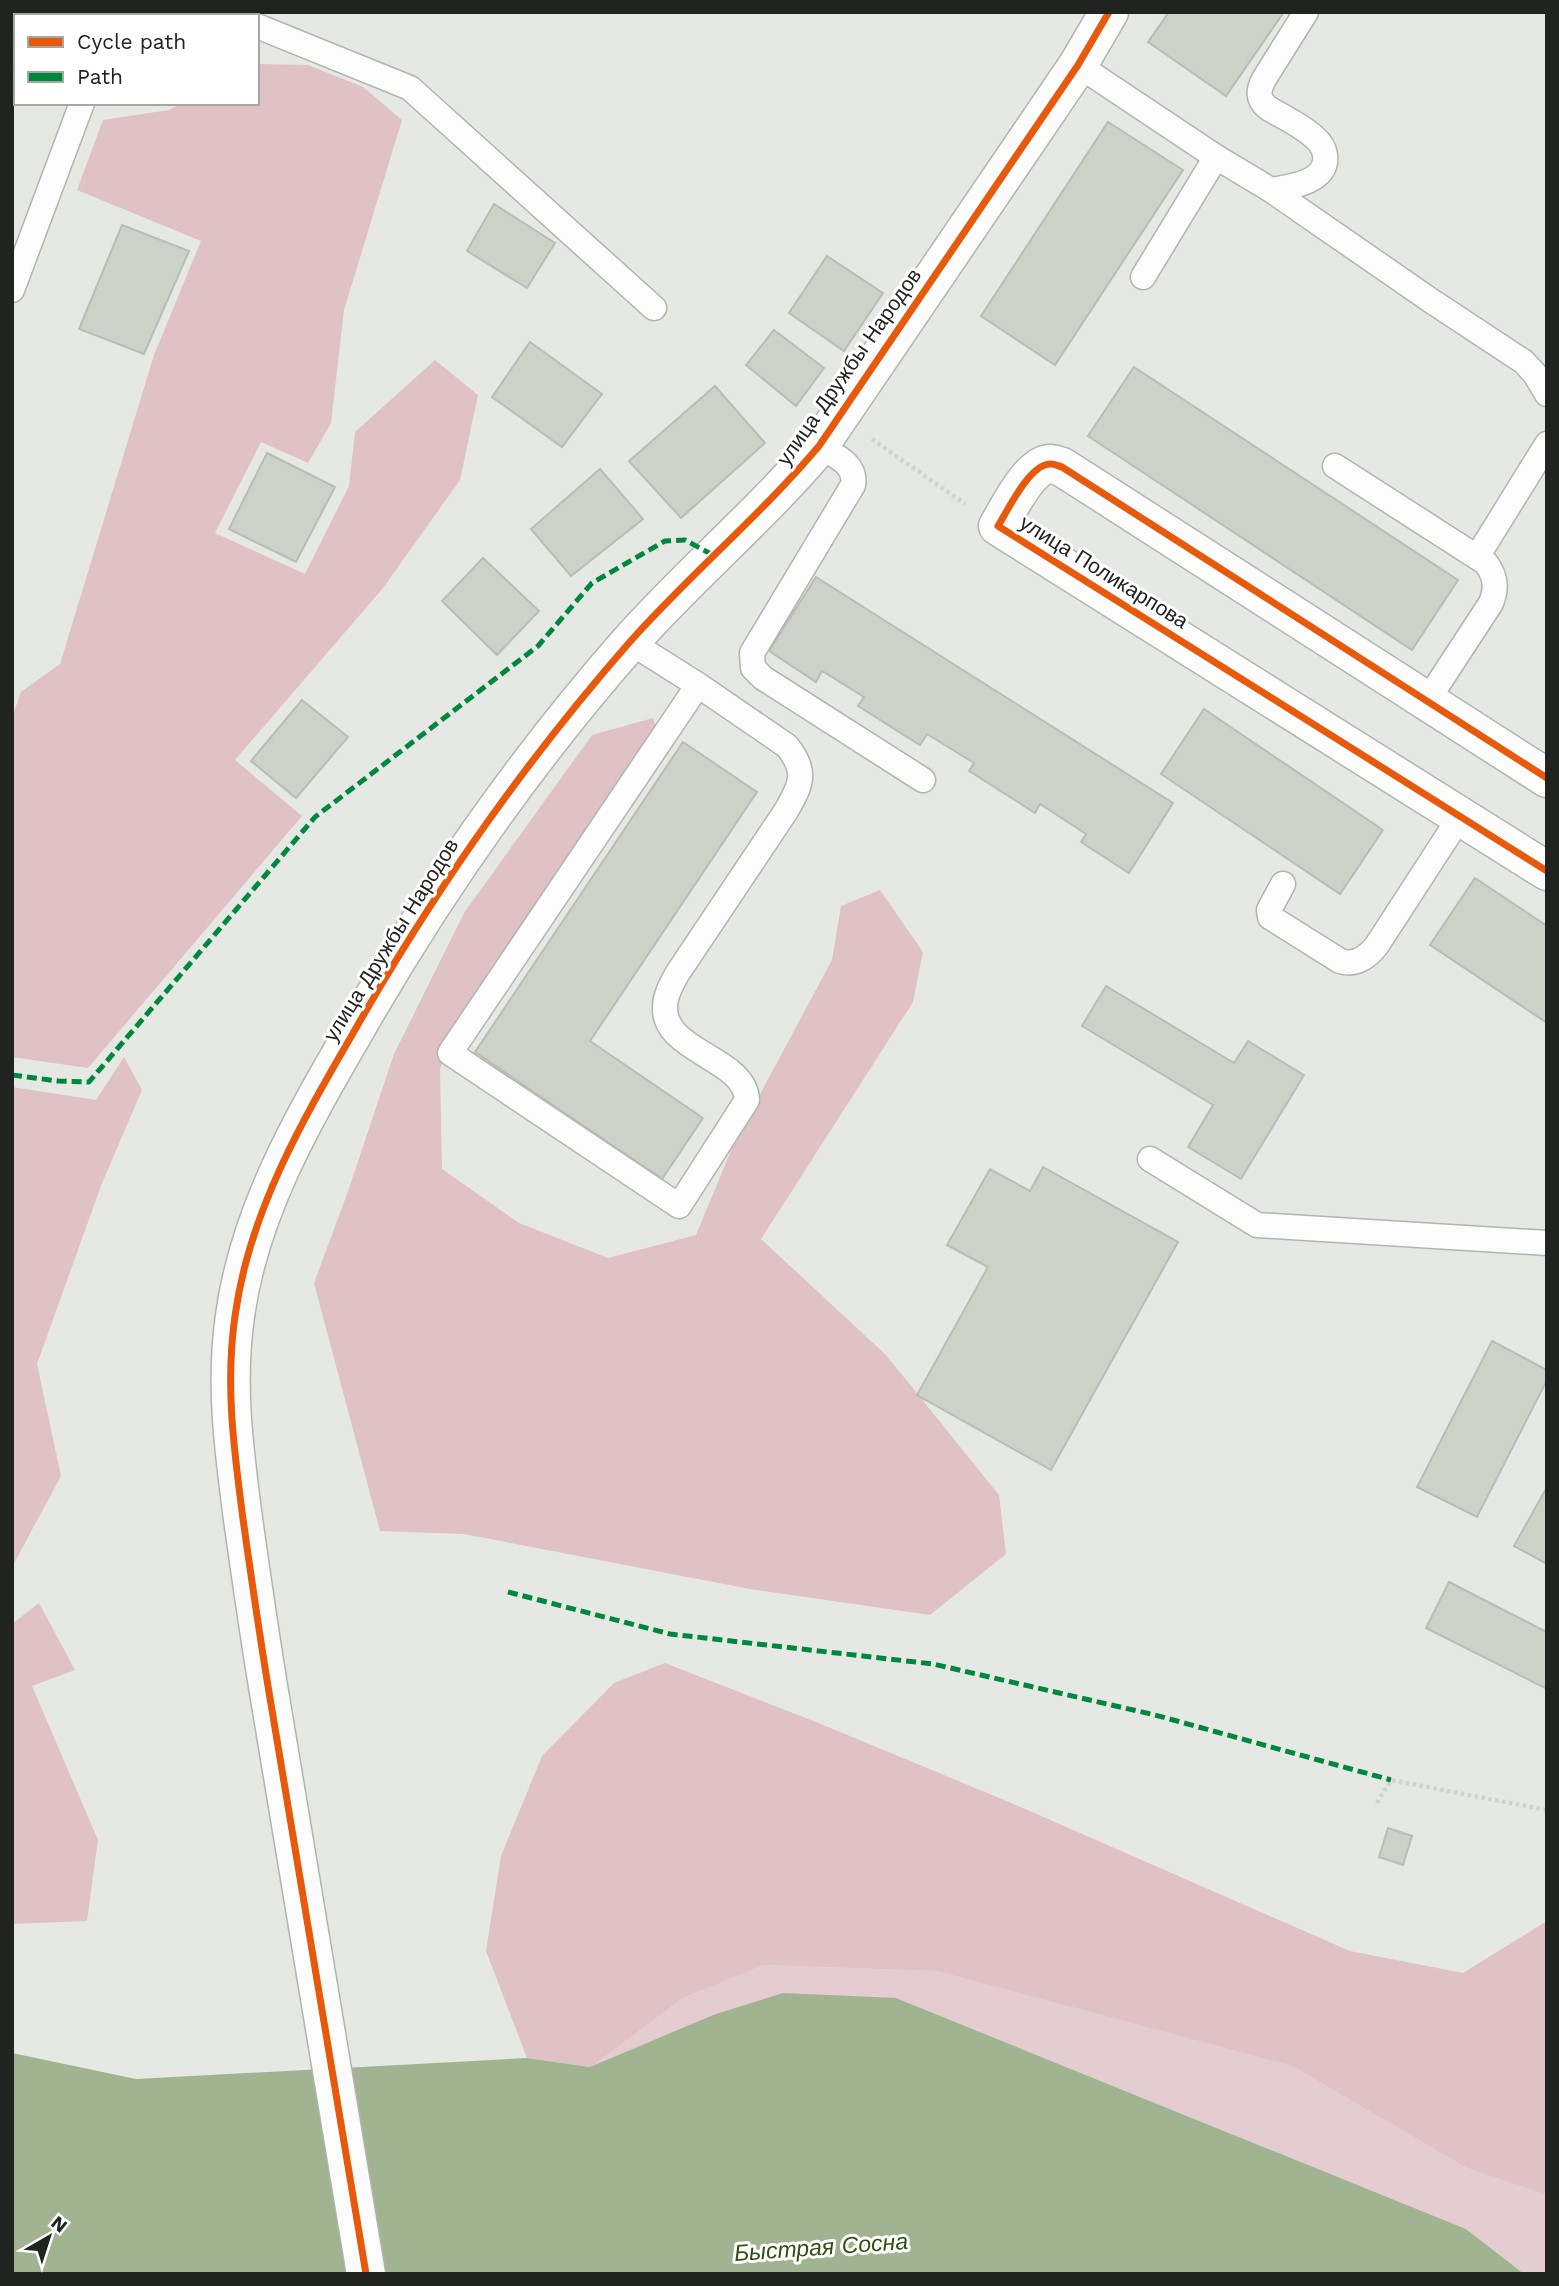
<svg xmlns="http://www.w3.org/2000/svg" width="1559" height="2286" viewBox="0 0 1559 2286" font-family="'Work Sans',sans-serif">
<style>
.green{fill:#e4ccd0}
.forest{fill:#dfc1c6}
.water{fill:#a0b492}
.building{fill:#ccd2c7;stroke:#b9bcb8;stroke-width:2}
.lines{fill:none;stroke-linecap:round;stroke-linejoin:round}
.service-casing{stroke:#b2b4af;stroke-width:27}
.minor-casing{stroke:#b2b4af;stroke-width:41}
.tertiary-casing{stroke:#b2b4af;stroke-width:41}
.path{stroke:#d1d2cf;stroke-width:4.5;stroke-dasharray:3.5 3.5;stroke-linecap:butt}
.service{stroke:#fbfcfb;stroke-width:24}
.minor{stroke:#fbfcfb;stroke-width:38}
.tertiary{stroke:#fbfcfb;stroke-width:38}
.quiet{stroke:#00873e;stroke-width:5;stroke-dasharray:10 5;stroke-linecap:butt}
.cycleway-casing{stroke:#fff;stroke-width:11}
.cycleway{stroke:#e8590c;stroke-width:7}
.labels{text-anchor:middle;stroke-width:6;stroke-linejoin:round;paint-order:stroke}
.street-label{font-size:21px;fill:#20231f;stroke:#fff}
.water-label{font-size:23px;font-style:italic;fill:#2e510e;stroke:#fff}
</style>
<rect width="100%" height="100%" fill="#e6e9e3"/>
<polygon class="green" points="764,1965 937,1971 1292,2066 1467,2168 1547,2195 1547,2274 1524,2274 1466,2229 896,1998 713,2015 591,2067 683,1998"/>
<g class="forest">
<polygon points="257,64 308,65 363,87 402,120 344,310 331,423 308,463 261,442 215,533 305,574 349,486 355,432 435,360 478,395 460,480 383,588 235,760 302,816 88,1068 12,1057 12,718 21,692 60,664 154,355 201,241 77,190 103,120 169,110 182,103 257,103"/>
<polygon points="653,718 656,729 454,1031 440,1069 442,1169 519,1223 608,1258 696,1235 735,1141 832,960 841,906 880,890 923,952 913,1002 761,1239 886,1355 999,1495 1006,1554 930,1615 750,1589 464,1534 380,1531 314,1283 346,1197 394,1054 464,913 592,735"/>
<polygon points="124,1057 142,1090 102,1183 37,1364 61,1476 12,1567 12,1087 96,1100"/>
<polygon points="39,1603 75,1670 32,1686 98,1840 87,1921 12,1924 12,1624"/>
<polygon points="665,1663 816,1722 1009,1802 1350,1951 1463,1973 1547,1921 1547,2195 1467,2168 1292,2066 937,1971 764,1965 683,1998 591,2067 527,2058 486,1951 501,1856 542,1756 614,1683"/>
</g>
<polygon class="water" points="783,1993 896,1998 1466,2229 1524,2274 12,2274 12,2053 136,2079 527,2058 590,2067 713,2015"/>
<g class="building">
<polygon points="1169,12 1284,12 1226,96 1148,42"/>
<polygon points="1108,122 1183,170 1055,365 981,316"/>
<polygon points="494,204 555,243 527,288 467,251"/>
<polygon points="122,225 189,251 144,354 79,329"/>
<polygon points="827,256 883,293 844,351 789,313"/>
<polygon points="774,330 824,368 796,406 746,365"/>
<polygon points="530,342 602,394 562,447 492,397"/>
<polygon points="1134,367 1458,580 1412,650 1088,436"/>
<polygon points="715,386 765,443 681,518 629,461"/>
<polygon points="267,453 335,487 296,562 229,529"/>
<polygon points="600,469 643,519 571,576 531,529"/>
<polygon points="483,558 539,611 497,655 442,601"/>
<polygon points="816,577 1173,803 1129,873 1081,842 1086,834 1040,804 1035,813 969,771 974,763 927,734 920,745 858,706 864,697 822,671 816,682 769,651"/>
<polygon points="302,700 348,737 296,798 251,761"/>
<polygon points="1204,709 1383,830 1340,894 1161,774"/>
<polygon points="683,742 757,792 590,1041 703,1118 662,1179 475,1052"/>
<polygon points="1475,878 1547,926 1547,1023 1430,945"/>
<polygon points="1106,986 1234,1063 1248,1041 1304,1075 1241,1179 1188,1147 1213,1105 1082,1026"/>
<polygon points="1043,1167 1178,1242 1051,1470 917,1395 988,1267 947,1245 990,1169 1030,1191"/>
<polygon points="1492,1341 1547,1370 1547,1380 1477,1517 1417,1487"/>
<polygon points="1547,1487 1547,1564 1514,1546"/>
<polygon points="1449,1582 1547,1632 1547,1689 1426,1628"/>
<polygon points="1388,1828 1412,1836 1403,1865 1379,1857"/>
</g>
<g class="lines">
<defs>
<g id="service">
<polyline points="223,12 232,16"/>
<polyline points="111,16 112,12"/>
<polyline points="257,26 410,88 654,308"/>
<polyline points="1078,65 1216,157 1271,190 1430,300 1524,362 1535,374 1547,394"/>
<path d="M1271,190C1290,187 1329,182 1325,155C1324,148 1320,142 1314,137C1301,125 1283,117 1268,108C1257,99 1258,90 1264,79L1306,12"/>
<polyline points="1143,277 1216,157"/>
<polyline points="12,290 82,103"/>
<path d="M819,446C834,455 857,464 853,485L752,653L753,668L763,678L923,780"/>
<path d="M1335,466L1486,563C1496,577 1497,588 1491,603L1427,701"/>
<polyline points="1477,557 1547,444"/>
<path d="M630,642L698,685L787,746C808,772 801,785 786,811L677,974C673,981 668,990 666,999C654,1052 745,1055 747,1100L679,1206L450,1053L698,685"/>
<path d="M1283,884L1269,910L1270,917L1340,961C1355,966 1368,957 1377,945L1460,817"/>
<polyline points="1150,1159 1257,1225 1547,1243"/>
</g>
<path id="minor" d="M1547,778L1062,467C1058,466 1055,464 1051,464C1030,463 1008,510 998,526L1547,871"/>
<path id="tertiary" d="M366,2274C335,2086 303,1898 272,1710C261,1646 252,1583 243,1519C234,1450 225,1385 235,1316C249,1213 301,1123 352,1035C431,896 522,765 628,644C689,575 760,516 819,446L1078,65L1109,12"/>
</defs>
<use href="#service" class="service-casing"/>
<use href="#minor" class="minor-casing"/>
<use href="#tertiary" class="tertiary-casing"/>
<g class="path">
<polyline points="872,439 965,504"/>
<polyline points="1377,1803 1391,1780 1547,1810"/>
</g>
<use href="#service" class="service"/>
<use href="#minor" class="minor"/>
<use href="#tertiary" class="tertiary"/>
<g class="quiet">
<polyline points="12,1075 58,1081 89,1082 315,817 538,646 592,583 665,541 685,540 713,555"/>
<polyline points="508,1592 670,1634 933,1664 1155,1715 1391,1780"/>
</g>
<defs>
<g id="cycleway">
<path d="M1547,778L1062,467C1058,466 1055,464 1051,464C1030,463 1008,510 998,526L1547,871"/>
<path d="M366,2274C335,2086 303,1898 272,1710C261,1646 252,1583 243,1519C234,1450 225,1385 235,1316C249,1213 301,1123 352,1035C431,896 522,765 628,644C689,575 760,516 819,446L1078,65L1109,12"/>
</g>
</defs>
<use href="#cycleway" class="cycleway-casing"/>
<use href="#cycleway" class="cycleway"/>
</g>
<g class="labels">
<g class="street-label">
<text transform="translate(849 367) rotate(-55)" y="7">улица Дружбы Народов</text>
<text transform="translate(1104 572) rotate(32)" y="7">улица Поликарпова</text>
<text transform="translate(391 940) rotate(-58)" y="7">улица Дружбы Народов</text>
</g>
<g class="water-label">
<text transform="translate(821 2247) rotate(-4)" y="8">Быстрая Сосна</text>
</g>
</g>
<rect width="1559" height="2286" fill="none" stroke="#20231f" stroke-width="28"/>
<rect x="14" y="14" width="245" height="91" fill="#ffffff" stroke="#a6a7a5" stroke-width="2"/>
<rect x="28" y="37" width="35" height="10" fill="#e8590c" stroke="#a6a7a5" stroke-width="2"/>
<text x="77" y="49" font-size="21" fill="#20231f">Cycle path</text>
<rect x="28" y="72" width="35" height="10" fill="#00873e" stroke="#a6a7a5" stroke-width="2"/>
<text x="77" y="84" font-size="21" fill="#20231f">Path</text>
<g transform="translate(49 2237) rotate(39)" stroke="#ffffff" stroke-width="5" paint-order="stroke">
<path d="M0-5L12 26L0 18L-12 26Z" fill="#20231f"/>
<text y="-10" font-size="19" font-weight="bold" text-anchor="middle" fill="#20231f">N</text>
</g>
</svg>
